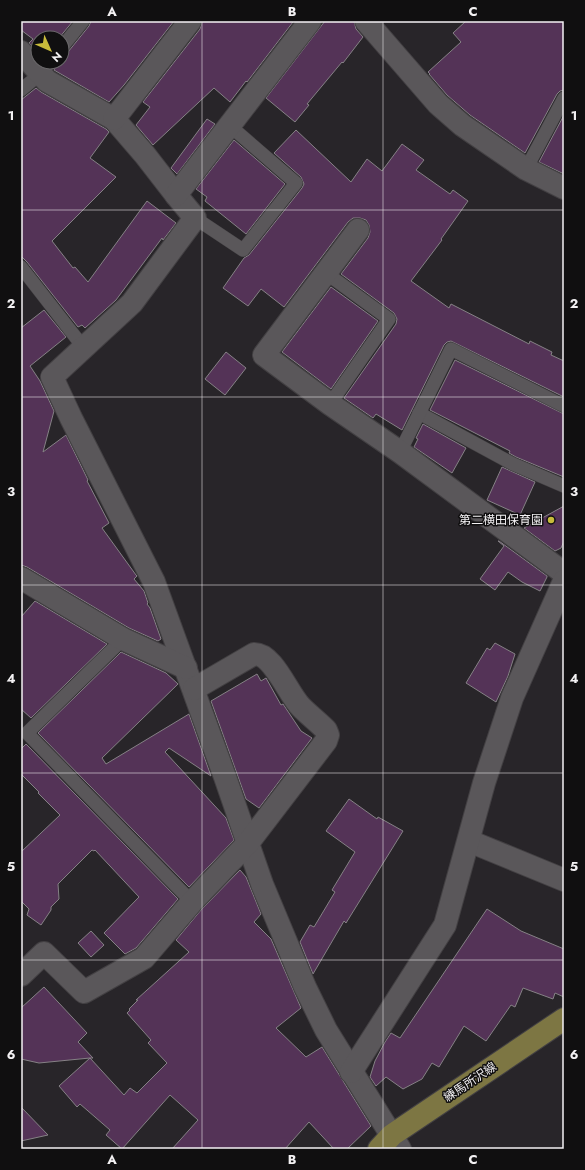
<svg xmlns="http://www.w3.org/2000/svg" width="585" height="1170" viewBox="0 0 585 1170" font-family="Jost,'Noto Sans JP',sans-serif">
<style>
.building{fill:#543357;stroke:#858185}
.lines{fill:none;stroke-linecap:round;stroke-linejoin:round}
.lane-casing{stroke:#434043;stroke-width:14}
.street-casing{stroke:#434043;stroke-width:24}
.primary-casing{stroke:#434043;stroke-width:24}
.lane{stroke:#5a575a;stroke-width:13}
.street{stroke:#5a575a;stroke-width:22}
.primary{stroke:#7d7643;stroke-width:22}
.grid{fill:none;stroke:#f3f1f3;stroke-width:1;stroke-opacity:0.55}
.poi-dot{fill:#c8bb3b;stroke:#100f10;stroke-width:1.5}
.labels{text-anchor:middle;stroke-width:3;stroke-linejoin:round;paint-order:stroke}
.poi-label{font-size:12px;fill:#f3f1f3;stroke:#100f10;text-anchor:end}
.street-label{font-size:12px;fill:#f3f1f3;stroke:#100f10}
.neatline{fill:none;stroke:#f3f1f3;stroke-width:1.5}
.grid-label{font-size:13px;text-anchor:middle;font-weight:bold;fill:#f3f1f3}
</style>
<rect width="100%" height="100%" fill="#282529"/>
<g class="building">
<polygon points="21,21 73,21 59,38 38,38 38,52 29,43 33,39 21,30"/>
<polygon points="91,21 174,21 124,85 109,102 54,70 58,62 62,62 62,55 68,52 89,26"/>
<polygon points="202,21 292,21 293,22 247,82 246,81 230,102 214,88 153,145 136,125 150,107 143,102 200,29"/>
<polygon points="325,21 354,21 356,29 363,37 343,63 342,62 307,104 309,105 295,122 266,98"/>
<polygon points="466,21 564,21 564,90 560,91 557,94 525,153 470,115 447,95 429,74 430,74 428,72 461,42 453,33"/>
<polygon points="36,88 41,92 106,129 109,132 90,158 116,177 52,241 73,268 75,267 88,282 147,201 176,223 163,240 162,238 116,300 85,328 82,325 78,327 27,262 21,256 21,100"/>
<polygon points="564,115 564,174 539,162"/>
<polygon points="207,119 215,124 177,174 171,168"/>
<polygon points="296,130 351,182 367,159 382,171 402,144 424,160 416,170 450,194 453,190 468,201 441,239 442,240 411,281 449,308 451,304 529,344 530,341 552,352 551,355 564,361 564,397 451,341 447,342 444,345 402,430 376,414 373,418 344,398 396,324 397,319 394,313 341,274 368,238 370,232 369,225 366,220 360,218 353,218 348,222 284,307 261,289 248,306 223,288 244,258 249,255 302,188 304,184 301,177 274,153"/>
<polygon points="234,140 285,184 246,234 205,201 207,197 196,189"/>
<polygon points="331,287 378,321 331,389 282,352"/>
<polygon points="44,310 66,337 30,366 40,381 54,411 43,452 66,435 88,480 87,481 109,523 102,528 136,575 137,576 134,579 144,591 148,603 147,604 150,608 161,639 158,641 129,628 27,567 21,565 21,328"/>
<polygon points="226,352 246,368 225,395 205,379"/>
<polygon points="455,360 564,414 564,477 516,457 509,453 510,451 430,410"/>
<polygon points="423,424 466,448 452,473 414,447 418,439 416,438"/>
<polygon points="502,467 535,482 520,515 487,500"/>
<polygon points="564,506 564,541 561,548 555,551 524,528"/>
<polygon points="498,541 499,541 547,576 547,577 540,591 522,582 508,572 495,590 480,579 504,546"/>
<polygon points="35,601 107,644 31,718 21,709 21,617"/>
<polygon points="495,643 515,654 508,676 496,702 466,683 487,648 490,650"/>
<polygon points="121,652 166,673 178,684 102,758 106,764 189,714 211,776 169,748 165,752 226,818 234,840 189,887 38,733"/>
<polygon points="257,674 261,681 266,678 281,705 283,704 301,731 312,738 259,808 246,799 211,701"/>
<polygon points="26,744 178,899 136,948 125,954 104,933 139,897 95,850 94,851 92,850 58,884 59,899 51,907 51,910 41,925 27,915 29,909 21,901 21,852 60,815 38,793 39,792 21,774 21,749"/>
<polygon points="349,799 377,819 378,817 403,831 346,923 344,921 313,974 300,942 310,925 314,927 335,892 332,890 355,852 326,831"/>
<polygon points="240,870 246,877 261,914 254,922 271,939 301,1008 276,1028 306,1057 322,1047 371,1126 347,1149 334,1149 309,1122 285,1149 172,1149 198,1120 170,1095 122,1149 106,1135 110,1130 80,1104 77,1107 59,1086 90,1058 39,1063 21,1059 21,1008 44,987 87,1033 78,1042 93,1058 90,1058 124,1095 130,1088 137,1093 167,1063 148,1043 151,1040 127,1013 130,1010 129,1009 138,1000 136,1000 189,952 176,940 201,910"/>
<polygon points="487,909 521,931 564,949 564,997 555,993 553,999 523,988 515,1007 511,1005 486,1041 464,1026 439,1067 432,1063 422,1079 403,1089 386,1077 376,1086 370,1077 375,1061 385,1042 391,1033 400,1038"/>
<polygon points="91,931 104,945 91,957 78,943"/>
<polygon points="21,1107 48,1135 21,1141"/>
</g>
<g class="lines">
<defs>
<g id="lane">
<polyline points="62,47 83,21"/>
<polyline points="21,90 40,74 50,62"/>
<polyline points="526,169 564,98"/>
<polyline points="195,218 243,250 296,183 229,125"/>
<polyline points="21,267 84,348"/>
<polyline points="326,273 389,319 330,404"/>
<polyline points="419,413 513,464 564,486"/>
<polyline points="400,452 451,349 564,406"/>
<polyline points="123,639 27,733 192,902"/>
</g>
<g id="street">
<polyline points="366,21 438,104 462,125 526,169 564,188"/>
<polyline points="21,52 47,81 114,119 145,155 176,195 195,218 132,303 52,377 71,418 154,582 225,777 262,884 305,987 326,1030 400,1149"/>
<polyline points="114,119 190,21"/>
<polyline points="176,195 310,21"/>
<polyline points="358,230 264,355 330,404 400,452 564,573"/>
<polyline points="21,578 123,639 186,668"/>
<polyline points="469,841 564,880"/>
<path d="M21,975L44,953L84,992L144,958L192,902L248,843L326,741L328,735L326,730C318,722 309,715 301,707C288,694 273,653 254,654L194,689"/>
<polyline points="351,1072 445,925 484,783 512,698 564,581"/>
</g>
<polyline id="primary" points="379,1149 392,1135 564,1019"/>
</defs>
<use href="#lane" class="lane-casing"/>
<use href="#street" class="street-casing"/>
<use href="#primary" class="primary-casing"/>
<use href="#lane" class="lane"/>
<use href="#street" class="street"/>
<use href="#primary" class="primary"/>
</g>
<path class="grid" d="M202,21V1149M383,21V1149M21,210H564M21,397H564M21,585H564M21,773H564M21,960H564"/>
<circle class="poi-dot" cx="551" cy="520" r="4"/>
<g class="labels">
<g class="poi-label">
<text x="543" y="524">第二横田保育園</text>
</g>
<g class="street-label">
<text transform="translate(470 1082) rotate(-34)" y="4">練馬所沢線</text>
</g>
</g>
<rect width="585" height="1170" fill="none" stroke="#100f10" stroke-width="44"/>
<g transform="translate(50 50) rotate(135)"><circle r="19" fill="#100f10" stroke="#6b696b"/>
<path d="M0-3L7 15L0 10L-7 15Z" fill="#c8bb3b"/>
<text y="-6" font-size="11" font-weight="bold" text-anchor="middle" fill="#f3f1f3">N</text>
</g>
<rect x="22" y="22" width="541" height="1126" class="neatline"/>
<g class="grid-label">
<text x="112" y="16">A</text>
<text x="292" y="16">B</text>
<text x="473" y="16">C</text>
<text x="11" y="120">1</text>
<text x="574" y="120">1</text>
<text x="11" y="308">2</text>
<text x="574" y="308">2</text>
<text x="11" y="496">3</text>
<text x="574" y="496">3</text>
<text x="11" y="683">4</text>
<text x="574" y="683">4</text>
<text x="11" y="871">5</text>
<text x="574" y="871">5</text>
<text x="11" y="1059">6</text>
<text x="574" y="1059">6</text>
<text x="112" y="1164">A</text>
<text x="292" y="1164">B</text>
<text x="473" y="1164">C</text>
</g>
</svg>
